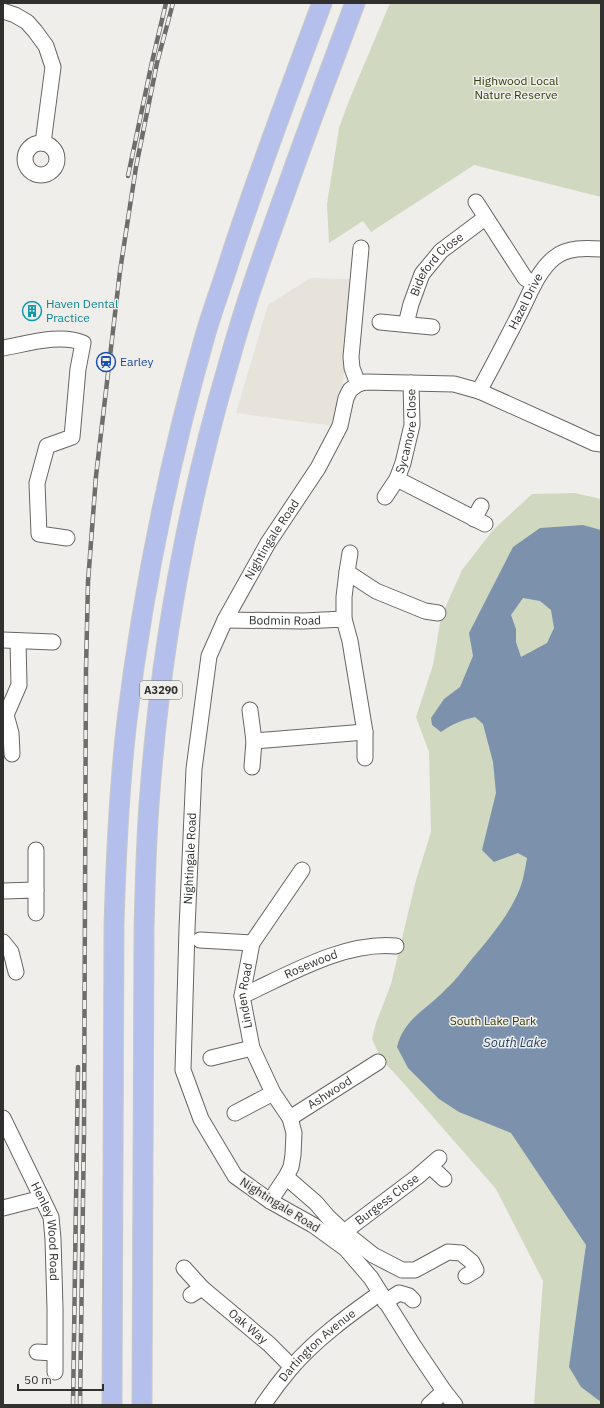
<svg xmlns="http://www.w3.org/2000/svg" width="604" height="1408" viewBox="0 0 604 1408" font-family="'IBM Plex Sans',sans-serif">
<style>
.built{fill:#e7e3da}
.green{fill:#d0d9c0}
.water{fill:#7c91ac;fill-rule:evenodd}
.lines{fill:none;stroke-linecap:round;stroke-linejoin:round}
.minor-casing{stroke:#676664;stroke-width:17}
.major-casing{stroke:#c9c9c9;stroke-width:21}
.minor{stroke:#fff;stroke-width:15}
.major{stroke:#b4bfeb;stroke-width:19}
.rail-casing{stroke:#6d6d6b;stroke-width:4.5}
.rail{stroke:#efeeeb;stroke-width:3;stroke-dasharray:9;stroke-linecap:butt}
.labels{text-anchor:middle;stroke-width:3;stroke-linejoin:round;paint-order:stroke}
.shield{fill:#efeeeb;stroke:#696967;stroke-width:1}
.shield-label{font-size:11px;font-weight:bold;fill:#30302f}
.park-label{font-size:12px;fill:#313e08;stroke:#efeeeb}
.street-label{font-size:12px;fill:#30302f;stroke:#efeeeb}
.culture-label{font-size:12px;fill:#0d838f;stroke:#efeeeb;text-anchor:start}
.transit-label{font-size:12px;fill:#164399;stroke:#efeeeb;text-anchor:start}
.water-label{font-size:13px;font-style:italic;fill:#203f65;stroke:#efeeeb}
</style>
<rect width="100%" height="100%" fill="#efeeeb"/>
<polygon class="built" points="310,278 352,279 343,381 334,426 236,413 268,305"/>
<g class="green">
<polygon points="390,3 601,3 601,197 474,165 371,232 363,221 329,243 327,204 339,128 348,103"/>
<polygon points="575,493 601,499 601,1405 534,1405 543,1281 496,1189 399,1078 381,1059 372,1039 376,1023 391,984 416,880 431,832 429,752 416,717 433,665 441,617 462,570 493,530 532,494"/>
</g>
<path class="water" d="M583,525L601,530V1402L581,1387L569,1367L586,1245L511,1133L459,1112L439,1099L408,1068L397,1047C404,1018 428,1009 447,988C456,980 463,970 471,960C488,940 507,918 518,893C523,883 525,869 527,858L518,853L494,862L482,850L496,793L493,762L483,724L475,717C462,720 452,724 441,732L432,725L431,718L444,699L460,687L473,656L469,633L513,547L540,528ZM523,598L540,601L551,610L554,628L547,643L521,657L516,642V629L511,615Z"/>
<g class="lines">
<defs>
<g id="minor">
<polyline points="3,11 15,15 27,22 35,31 46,46 53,67 43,143"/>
<circle cx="41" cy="159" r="16"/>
<polyline points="476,202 525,278 534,284"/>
<polyline points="380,322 432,327"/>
<path id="s1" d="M406,324L411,304L422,274L441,251L485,218"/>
<path d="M3,348C26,344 61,333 83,343L78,369L72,437L47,446L37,483L39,534L67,538"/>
<polyline points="358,384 352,368 351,357 361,248"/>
<path id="s2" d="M479,391C493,366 506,340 519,315C529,296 537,272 554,258C567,247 586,248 601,249"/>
<polyline points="397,479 485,524"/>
<path id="s3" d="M385,497L397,479L403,463L412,425L411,383"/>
<polyline points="474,519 481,506"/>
<polyline points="347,572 350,553"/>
<polyline points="344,619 344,597 347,572 376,591 425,611 438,613"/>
<path id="s4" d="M225,620L303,621L344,619L350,641L365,732V758"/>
<polyline points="3,640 53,642"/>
<polyline points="250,710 254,741 365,732"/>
<polyline points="6,715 11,733 12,754"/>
<polyline points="3,717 6,715 19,685 18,641"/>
<polyline points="252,767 254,741"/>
<polyline points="36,890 36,850"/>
<polyline points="3,891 36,890 36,913"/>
<polyline points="200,940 252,943"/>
<polyline points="3,942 11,952 16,972"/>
<path id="s5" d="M242,996C288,975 344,941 396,946"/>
<polyline points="211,1058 252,1048"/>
<polyline points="235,1113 273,1093"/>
<path id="s6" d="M3,1118L51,1217L53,1239L55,1308V1372"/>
<path id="s7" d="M290,1118L378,1062"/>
<polyline points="430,1166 444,1179"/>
<path id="s8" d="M286,1177L316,1203L328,1217L344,1232L417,1177L439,1158"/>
<path id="s9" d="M270,1201L286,1177L291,1167L293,1155L294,1133L290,1118L273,1093L252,1048L242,996L252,943L302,870"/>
<polyline points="3,1208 42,1198"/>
<polyline points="344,1232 373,1255 402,1270 415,1270 448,1252 461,1253 472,1262 476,1270 466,1276"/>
<polyline points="184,1268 202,1288"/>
<path id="s10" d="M191,1295L202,1288L269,1344L292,1367"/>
<polyline points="385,1302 399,1293 409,1296 413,1300"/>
<polyline points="37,1352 54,1353"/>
<path id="s11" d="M263,1405C272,1392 281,1380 291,1368C316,1339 349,1315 380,1293"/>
<polyline points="429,1405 444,1391"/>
<path id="s12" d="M455,1405L444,1391L415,1348L371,1278L346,1249L313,1225L270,1201L235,1176L201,1119L183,1070L187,929L194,769L209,656L225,620L268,543L318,468L340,426L346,398L350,390L358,384L365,382L454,384L479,391L568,431L594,443L601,444"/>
</g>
<g id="major">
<path d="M112,1405L114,925C116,856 119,788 127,720C143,590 169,462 205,336C212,311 222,285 230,259C258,173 290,88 322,3"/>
<path d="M142,1405L144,931C145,885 146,838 150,792C161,647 188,501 229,362C246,300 268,240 290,179C311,120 333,62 355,3"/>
</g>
</defs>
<use href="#minor" class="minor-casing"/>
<use href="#major" class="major-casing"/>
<use href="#minor" class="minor"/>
<use href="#major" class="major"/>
<defs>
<g id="rail">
<polyline points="128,176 152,62 166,3"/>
<polyline points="73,1405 78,1067"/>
<polyline points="80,1405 84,1132 86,669 88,582 96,476 120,271 136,167 157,63 173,3"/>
</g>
</defs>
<use href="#rail" class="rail-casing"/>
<use href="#rail" class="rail"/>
</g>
<defs>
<symbol id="building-ring" viewBox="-11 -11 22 22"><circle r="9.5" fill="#efeeeb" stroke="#0f9aa8" stroke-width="1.5"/><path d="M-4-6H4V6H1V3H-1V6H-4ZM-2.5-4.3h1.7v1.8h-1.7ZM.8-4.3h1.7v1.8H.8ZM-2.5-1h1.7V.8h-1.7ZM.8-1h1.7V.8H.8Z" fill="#0f9aa8"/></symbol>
<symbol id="station-ring" viewBox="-11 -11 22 22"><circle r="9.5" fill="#efeeeb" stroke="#1a4fb4" stroke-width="1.5"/><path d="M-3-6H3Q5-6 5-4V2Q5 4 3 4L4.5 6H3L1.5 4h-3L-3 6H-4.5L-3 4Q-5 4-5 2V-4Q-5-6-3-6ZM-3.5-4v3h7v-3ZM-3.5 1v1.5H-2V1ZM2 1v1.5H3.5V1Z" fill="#1a4fb4"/></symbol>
</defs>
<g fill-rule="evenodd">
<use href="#building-ring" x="21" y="300" width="22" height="22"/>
<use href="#station-ring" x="95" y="351" width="22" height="22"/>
</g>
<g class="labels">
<rect class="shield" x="140" y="681" width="42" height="18" rx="3"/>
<g class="shield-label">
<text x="161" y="694">A3290</text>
</g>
<g class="park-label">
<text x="516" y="85">Highwood Local<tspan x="516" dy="14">Nature Reserve</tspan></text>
<text x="493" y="1025">South Lake Park</text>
</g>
<g class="street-label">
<text dy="4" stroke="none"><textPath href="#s1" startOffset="69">Bideford Close</textPath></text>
<text dy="4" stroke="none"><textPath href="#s2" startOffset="101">Hazel Drive</textPath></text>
<text dy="4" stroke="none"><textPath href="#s3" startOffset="71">Sycamore Close</textPath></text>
<text dy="4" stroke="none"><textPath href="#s12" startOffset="990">Nightingale Road</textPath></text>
<text dy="4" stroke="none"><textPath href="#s4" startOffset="60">Bodmin Road</textPath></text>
<text dy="4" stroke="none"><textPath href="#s12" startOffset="654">Nightingale Road</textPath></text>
<text dy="4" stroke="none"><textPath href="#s5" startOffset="76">Rosewood</textPath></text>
<text dy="4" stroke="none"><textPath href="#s9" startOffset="223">Linden Road</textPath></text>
<text dy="4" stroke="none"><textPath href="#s7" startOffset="47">Ashwood</textPath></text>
<text dy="4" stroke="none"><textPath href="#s8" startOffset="134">Burgess Close</textPath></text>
<text transform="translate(280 1205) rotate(32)" y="4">Nightingale Road</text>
<text dy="4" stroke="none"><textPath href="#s6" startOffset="123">Henley Wood Road</textPath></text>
<text dy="4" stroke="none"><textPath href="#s10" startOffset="73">Oak Way</textPath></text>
<text dy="4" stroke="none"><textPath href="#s11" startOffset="81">Dartington Avenue</textPath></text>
</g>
<g class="culture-label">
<text x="46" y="308">Haven Dental<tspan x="46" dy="14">Practice</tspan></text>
</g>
<g class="transit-label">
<text x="120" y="366">Earley</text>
</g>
<g class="water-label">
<text x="515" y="1047">South Lake</text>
</g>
</g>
<rect width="604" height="1408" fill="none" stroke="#30302f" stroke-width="8"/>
<path d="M18 1384v6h85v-6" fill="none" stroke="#30302f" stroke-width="2"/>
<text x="24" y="1384" font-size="12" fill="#30302f" stroke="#efeeeb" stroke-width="3" paint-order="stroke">50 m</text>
</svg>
